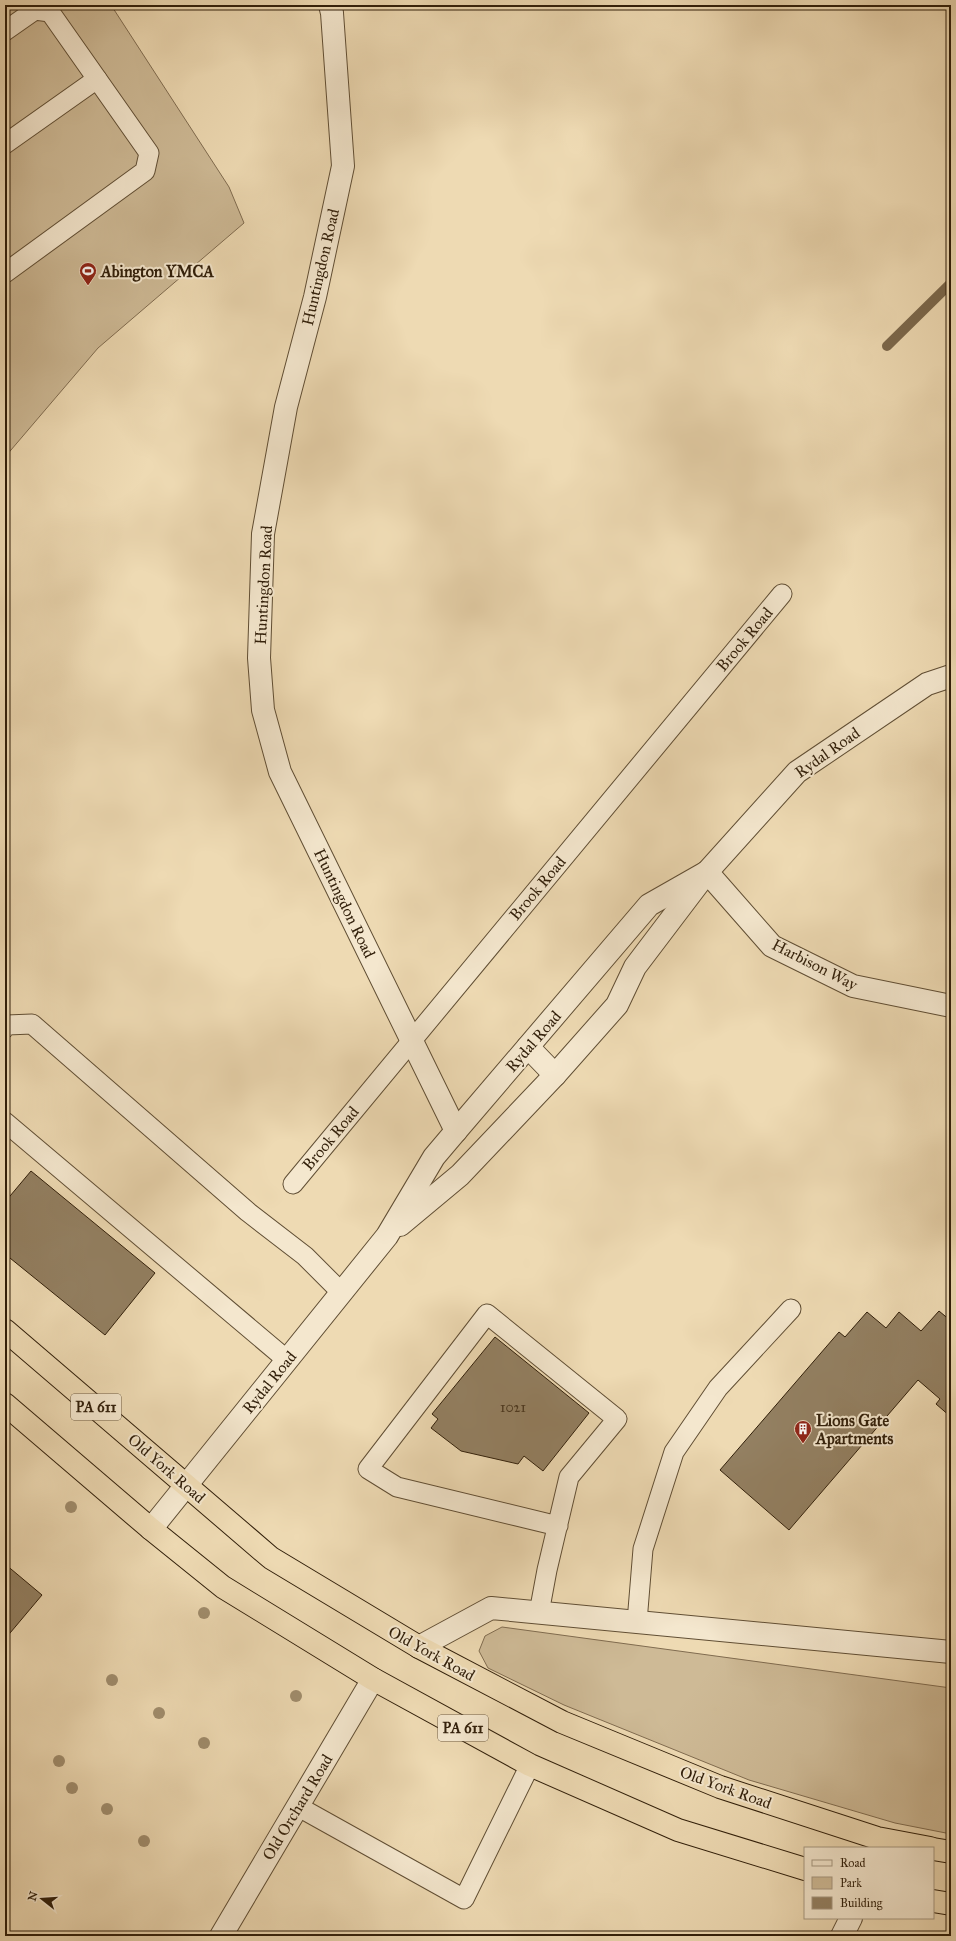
<svg xmlns="http://www.w3.org/2000/svg" width="956" height="1941" viewBox="0 0 956 1941" font-family="'IM FELL Great Primer',serif">
<style>
.green{fill:#ceba96;stroke:#806c50}
.lines{fill:none;stroke-linecap:round;stroke-linejoin:round}
.stream{stroke:#7c694d;stroke-width:10}
.building{fill:#938062;stroke:#311f0a}
.lane-casing{stroke:#604e34;stroke-width:21}
.street-casing{stroke:#604e34;stroke-width:24}
.highway-casing{stroke:#311f0a;stroke-width:24}
.lane{stroke:#f4e7ce;stroke-width:19}
.street{stroke:#f4e7ce;stroke-width:22}
.highway{stroke:#eedab3;stroke-width:22}
.tree{fill:#a08d6d}
.labels{text-anchor:middle;stroke-width:4;stroke-linejoin:round;paint-order:stroke}
.number-label{font-size:14px;fill:#4a3720}
.shield{fill:#f4e7ce;stroke:#6c5b45;stroke-width:1}
.shield-label{font-size:15px;font-weight:bold;fill:#311f0a}
.street-label{font-size:16px;fill:#311f0a;stroke:#f4e7ce}
.poi-label{font-size:16px;font-weight:bold;fill:#311f0a;stroke:#f4e7ce;text-anchor:start}
</style>
<rect width="100%" height="100%" fill="#eedab3"/>
<filter id="stains"><feTurbulence type="fractalNoise" baseFrequency=".005" numOctaves="4"/><feColorMatrix values="0 0 0 0 .2 0 0 0 0 .09 0 0 0 0 .02 0 0 0 .5 -.17"/></filter>
<radialGradient id="worn" r=".72"><stop offset=".6" stop-color="#630" stop-opacity="0"/><stop offset="1" stop-color="#630" stop-opacity=".3"/></radialGradient>
<g class="green">
<polygon points="5,5 111,5 229,187 244,223 98,348 5,457"/>
<polygon points="502,1627 951,1688 951,1834 895,1823 749,1780 564,1705 488,1668 479,1651 485,1636"/>
</g>
<g class="lines">
<polyline class="stream" points="887,346 951,283"/>
</g>
<g class="building">
<polygon points="31,1171 155,1273 105,1335 5,1254 5,1202"/>
<polygon points="939,1311 951,1321 951,1417 936,1404 940,1399 918,1380 789,1530 720,1470 839,1332 845,1337 867,1312 886,1328 899,1312 921,1331"/>
<polygon points="495,1337 589,1413 543,1471 524,1456 518,1464 461,1451 431,1428 438,1419 432,1414"/>
<polygon points="5,1564 42,1595 5,1639"/>
</g>
<g class="lines">
<defs>
<g id="lane">
<polyline points="5,31 35,10 50,12 149,153 145,171 5,273"/>
<polyline points="5,144 97,79"/>
<polyline points="5,1028 7,1025 32,1024 248,1212 305,1256 341,1292"/>
<polyline points="5,1122 287,1360"/>
<polyline points="293,1184 782,594"/>
<polyline points="539,1613 547,1570 569,1477 617,1419 487,1314 368,1469 397,1487 558,1526"/>
<polyline points="637,1622 643,1549 674,1452 718,1388 791,1309"/>
<polyline points="297,1806 464,1899 530,1765"/>
</g>
<g id="street">
<polyline points="330,5 332,13 343,166 315,297 286,407 263,534 259,658 263,710 280,772 456,1131"/>
<polyline points="707,872 772,946 853,986 951,1006"/>
<polyline points="528,1047 555,1075"/>
<polyline points="400,1225 460,1175 555,1075 617,1005 635,967 707,872 797,772 927,684 951,676"/>
<polyline points="151,1529 387,1236 434,1157 456,1131 649,905 707,872"/>
<polyline points="419,1647 491,1608 951,1652"/>
<polyline points="221,1936 373,1679"/>
<polyline points="842,1936 851,1918"/>
</g>
<g id="highway">
<polyline points="5,1330 271,1558 419,1647 562,1722 720,1787 877,1838 930,1848"/>
<polyline points="5,1404 151,1529 223,1587 373,1679 530,1765 678,1830 805,1869"/>
<polyline points="933,1849 951,1852"/>
<polyline points="933,1901 951,1904"/>
</g>
</defs>
<use href="#lane" class="lane-casing"/>
<use href="#street" class="street-casing"/>
<use href="#highway" class="highway-casing"/>
<use href="#lane" class="lane"/>
<use href="#street" class="street"/>
<use href="#highway" class="highway"/>
</g>
<g class="tree">
<circle cx="71" cy="1507" r="6"/>
<circle cx="204" cy="1613" r="6"/>
<circle cx="112" cy="1680" r="6"/>
<circle cx="296" cy="1696" r="6"/>
<circle cx="159" cy="1713" r="6"/>
<circle cx="204" cy="1743" r="6"/>
<circle cx="59" cy="1761" r="6"/>
<circle cx="72" cy="1788" r="6"/>
<circle cx="107" cy="1809" r="6"/>
<circle cx="144" cy="1841" r="6"/>
</g>
<defs>
<symbol id="stadium-pin" viewBox="-11 -11 22 30"><path d="M0 17L-7.5 6A9.5 9.5 0 1 1 7.5 6Z" fill="#8f2418" stroke="#f4e7ce"/><path d="M0-5a6.5 5 0 1 0 0 10a6.5 5 0 1 0 0-10ZM-3.5-1.8h7v3.6h-7Z" fill="#fff"/></symbol>
<symbol id="building-pin" viewBox="-11 -11 22 30"><path d="M0 17L-7.5 6A9.5 9.5 0 1 1 7.5 6Z" fill="#8f2418" stroke="#f4e7ce"/><path d="M-4-6H4V6H1V3H-1V6H-4ZM-2.5-4.3h1.7v1.8h-1.7ZM.8-4.3h1.7v1.8H.8ZM-2.5-1h1.7V.8h-1.7ZM.8-1h1.7V.8H.8Z" fill="#fff"/></symbol>
</defs>
<g fill-rule="evenodd">
<use href="#stadium-pin" x="78" y="261" width="20" height="27"/>
<use href="#building-pin" x="793" y="1419" width="20" height="27"/>
</g>
<g class="labels">
<g class="number-label">
<text x="513" y="1412">1021</text>
</g>
<g class="shield">
<rect x="71" y="1394" width="50" height="26" rx="3"/>
<rect x="438" y="1715" width="50" height="26" rx="3"/>
</g>
<g class="shield-label">
<text x="96" y="1412">PA 611</text>
<text x="463" y="1733">PA 611</text>
</g>
<g class="street-label">
<text transform="translate(320 267) rotate(-77)" y="6">Huntingdon Road</text>
<text transform="translate(263 585) rotate(-87)" y="6">Huntingdon Road</text>
<text transform="translate(744 639) rotate(-50)" y="6">Brook Road</text>
<text transform="translate(827 752) rotate(-35)" y="6">Rydal Road</text>
<text transform="translate(537 888) rotate(-50)" y="6">Brook Road</text>
<text transform="translate(345 903) rotate(64)" y="6">Huntingdon Road</text>
<text transform="translate(815 964) rotate(27)" y="6">Harbison Way</text>
<text transform="translate(533 1041) rotate(-49)" y="6">Rydal Road</text>
<text transform="translate(330 1138) rotate(-50)" y="6">Brook Road</text>
<text transform="translate(269 1382) rotate(-51)" y="6">Rydal Road</text>
<text transform="translate(167 1468) rotate(41)" y="6">Old York Road</text>
<text transform="translate(432 1653) rotate(29)" y="6">Old York Road</text>
<text transform="translate(726 1787) rotate(20)" y="6">Old York Road</text>
<text transform="translate(297 1807) rotate(-59)" y="6">Old Orchard Road</text>
</g>
<g class="poi-label">
<text x="101" y="277">Abington YMCA</text>
<text x="816" y="1426">Lions Gate<tspan x="816" dy="18">Apartments</tspan></text>
</g>
</g>
<rect width="956" height="1941" fill="none" stroke="#eedab3" stroke-width="20"/>
<rect x="6" y="6" width="944" height="1929" fill="none" stroke="#311f0a" stroke-width="2"/>
<rect x="10" y="10" width="936" height="1921" fill="none" stroke="#311f0a"/>
<rect x="804" y="1847" width="130" height="72" fill="#f4e7ce" stroke="#a69780"/>
<rect x="812" y="1860" width="20" height="6" fill="#f4e7ce" stroke="#a69780"/>
<text x="840" y="1867" font-size="12" fill="#311f0a">Road</text>
<rect x="812" y="1877" width="20" height="12" fill="#ceba96" stroke="#a69780"/>
<text x="840" y="1887" font-size="12" fill="#311f0a">Park</text>
<rect x="812" y="1897" width="20" height="12" fill="#938062" stroke="#a69780"/>
<text x="840" y="1907" font-size="12" fill="#311f0a">Building</text>
<g transform="translate(42 1899) rotate(287)" stroke="#f4e7ce" stroke-width="3" paint-order="stroke">
<path d="M0-3L7 15L0 10L-7 15Z" fill="#311f0a"/>
<text y="-6" font-size="11" font-weight="bold" text-anchor="middle" fill="#311f0a">N</text>
</g>
<rect width="100%" height="100%" filter="url(#stains)"/>
<rect width="100%" height="100%" fill="url(#worn)"/>
</svg>
